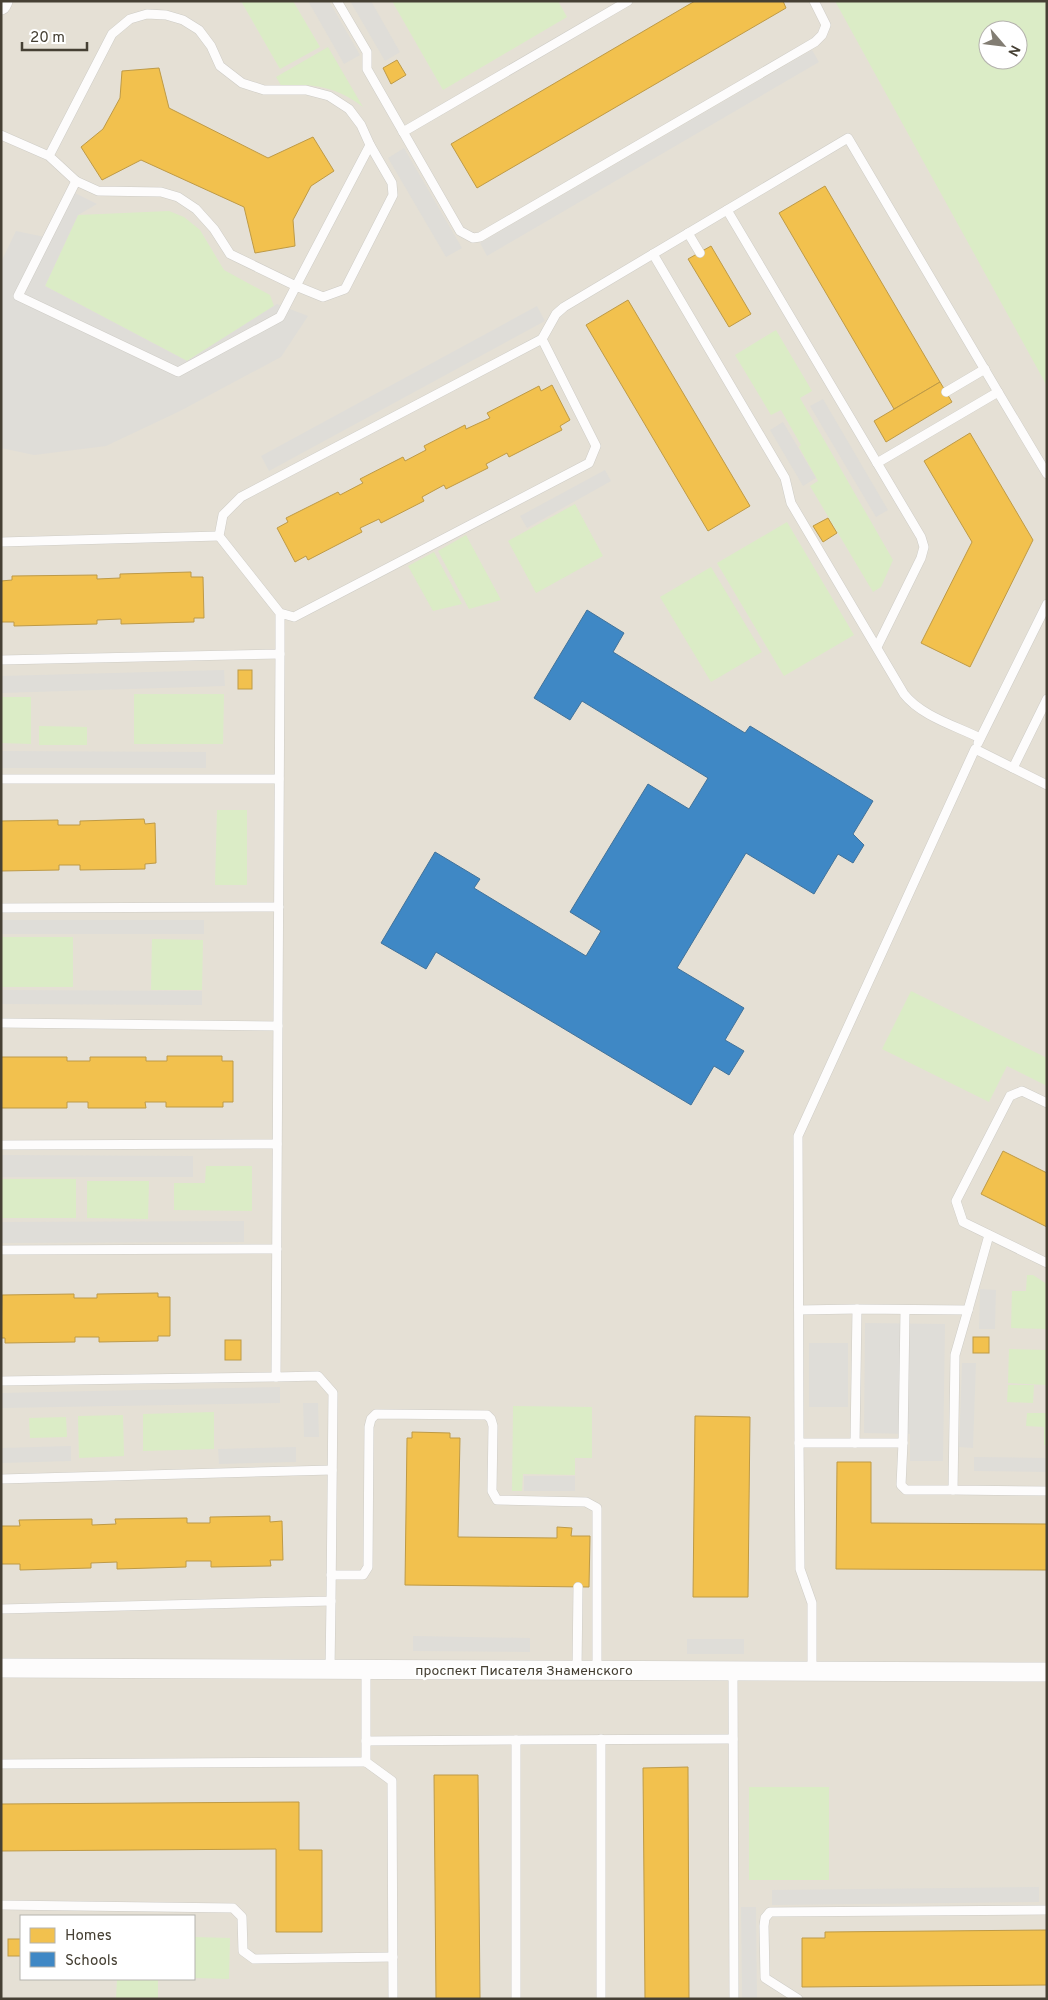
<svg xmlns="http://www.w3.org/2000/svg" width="1048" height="2000" viewBox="0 0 1048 2000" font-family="Overpass,sans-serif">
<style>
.residential{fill:#e5e0d5;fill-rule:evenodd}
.green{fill:#dbecc6;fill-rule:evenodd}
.parking{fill:#dfddd8}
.homes{fill:#f2c14e;stroke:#be9a46}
.schools{fill:#3f88c5;stroke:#41729a}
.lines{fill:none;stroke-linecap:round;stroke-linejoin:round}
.lane-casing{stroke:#ceccc6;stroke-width:10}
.street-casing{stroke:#ceccc6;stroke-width:20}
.lane{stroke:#fdfcfc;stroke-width:9}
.street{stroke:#fdfcfc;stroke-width:19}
.labels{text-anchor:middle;stroke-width:5;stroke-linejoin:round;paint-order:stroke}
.street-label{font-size:14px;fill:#464034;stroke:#fff}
</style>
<rect width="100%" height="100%" fill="#f0eee8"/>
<path class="residential" d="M1,1H1047V1999H1ZM988,30H1018V60H988ZM21,1916H194V1979H21Z"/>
<g class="green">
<polygon points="241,1 293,1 320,47 280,69"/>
<polygon points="392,1 558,1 567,17 443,90"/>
<path d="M835,1H1047V386ZM988,30H1018V60H988Z"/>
<path d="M328,47L363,107C338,88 313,82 282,87L276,77Z"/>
<polygon points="169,211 184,217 200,230 224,270 270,295 274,306 187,361 45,286 78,215"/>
<polygon points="776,330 812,391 800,398 893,560 881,587 873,592 810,486 818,481 799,447 801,445 781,410 771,415 735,355"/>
<polygon points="575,504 603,556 536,593 508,541"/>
<polygon points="787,522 854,635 784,676 717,563"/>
<polygon points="466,535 501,600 469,609 438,551"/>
<polygon points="434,552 462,604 433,611 408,566"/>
<polygon points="711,567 762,652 711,682 660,597"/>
<polygon points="134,694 224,694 223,744 134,744"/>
<polygon points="1,697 31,697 31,744 1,743"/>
<polygon points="39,726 87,727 87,745 39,745"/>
<polygon points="217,810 247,810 247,885 215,885"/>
<rect x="1" y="937" width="72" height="50"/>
<polygon points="152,939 203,940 202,990 151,990"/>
<polygon points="911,991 1047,1058 1047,1086 1007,1066 989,1102 882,1049"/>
<polygon points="206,1166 252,1166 252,1211 174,1210 174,1183 205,1183"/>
<rect x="1" y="1179" width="75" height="39"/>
<polygon points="87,1181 149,1181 148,1219 87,1218"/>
<polygon points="1027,1275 1033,1275 1047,1284 1047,1329 1011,1328 1012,1291 1026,1291"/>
<polygon points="1009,1349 1047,1350 1047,1385 1008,1383"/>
<polygon points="1008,1385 1034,1385 1033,1403 1007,1402"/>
<polygon points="513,1406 592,1407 592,1458 575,1458 575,1475 523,1474 522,1491 512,1491"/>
<polygon points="214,1412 214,1449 143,1451 143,1414"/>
<polygon points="1027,1413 1047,1413 1047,1445 1044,1445 1044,1427 1026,1426"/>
<polygon points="123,1415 124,1456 79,1458 78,1416"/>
<polygon points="66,1417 67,1437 30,1438 29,1418"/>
<rect x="749" y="1787" width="80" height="93"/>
<polygon points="194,1937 230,1938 229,1979 194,1978"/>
<polygon points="117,1979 158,1979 158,1999 116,1999"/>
</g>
<g class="parking">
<polygon points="308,1 329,1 360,55 344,64"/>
<polygon points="350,1 371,1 400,52 385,61"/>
<polygon points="812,50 819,62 487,256 480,243"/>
<polygon points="404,148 462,248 446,257 388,158"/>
<polygon points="69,190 97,204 78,215 45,286 187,361 277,304 308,316 281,357 180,411 106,446 34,455 1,448 1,262 16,231 45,237"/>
<polygon points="537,306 545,321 269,471 261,456"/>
<polygon points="823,399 888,510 876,517 810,406"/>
<polygon points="783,422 816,478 803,486 770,430"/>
<polygon points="605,470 611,481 527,528 520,516"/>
<polygon points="224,670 225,686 2,693 1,676"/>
<polygon points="1,751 206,752 206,768 1,768"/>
<rect x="1" y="920" width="203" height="14"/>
<polygon points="1,990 202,991 202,1005 1,1004"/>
<polygon points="1,1155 193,1156 193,1177 1,1177"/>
<polygon points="244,1221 244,1242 1,1243 1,1222"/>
<polygon points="980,1289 996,1290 995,1329 979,1329"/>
<polygon points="865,1323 945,1324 943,1461 910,1461 910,1434 864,1433"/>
<rect x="809" y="1343" width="39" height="64"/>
<polygon points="962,1363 976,1363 973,1448 959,1447"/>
<polygon points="280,1387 280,1403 1,1408 1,1393"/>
<polygon points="303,1403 318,1403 319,1437 304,1437"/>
<polygon points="71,1446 71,1461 1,1463 1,1448"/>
<polygon points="296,1447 296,1462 219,1464 218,1449"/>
<polygon points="974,1457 1047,1458 1047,1472 974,1471"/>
<rect x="524" y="1476" width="51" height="15"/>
<polygon points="413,1636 530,1638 530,1652 413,1651"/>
<rect x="687" y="1639" width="57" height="15"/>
<polygon points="1039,1887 1039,1902 772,1905 772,1890"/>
<polygon points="741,1907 756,1907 757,1999 742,1999"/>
</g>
<g class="homes">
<polygon points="695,1 783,1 786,8 477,188 451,144"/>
<polygon points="397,60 406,75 391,84 383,68"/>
<polygon points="159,68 169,108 268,158 313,137 334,171 311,186 293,220 295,246 255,253 244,207 141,160 102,180 81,147 103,129 120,98 122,71"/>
<polygon points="825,186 940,382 894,409 779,213"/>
<polygon points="711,246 751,314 729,327 688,259"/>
<polygon points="628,300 750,506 708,531 586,325"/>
<polygon points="940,382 952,402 886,442 874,421"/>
<polygon points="552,385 570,420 560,426 562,430 509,457 507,453 486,464 488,468 446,489 444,485 422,497 424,501 381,523 379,519 360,528 362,532 308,560 306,556 295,562 277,528 288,522 286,518 338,492 340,495 363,483 360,479 403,457 405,461 426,450 424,446 465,425 466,429 490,418 487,413 539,386 541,391"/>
<polygon points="970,433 1033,540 970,667 921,643 972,542 924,461"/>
<polygon points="828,518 837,533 823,542 813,526"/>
<polygon points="191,572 191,577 203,577 204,618 194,618 194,622 121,624 121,619 97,620 97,624 14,626 14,622 1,622 1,581 12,580 12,576 97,575 97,579 120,578 120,574"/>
<rect x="238" y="670" width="14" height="19"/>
<polygon points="144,819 145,824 155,823 156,863 145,864 145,869 80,870 80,865 59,865 59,870 1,871 1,821 58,820 58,825 80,825 80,821"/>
<polygon points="167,1056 222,1056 222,1061 233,1061 233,1102 223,1102 223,1107 166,1107 166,1102 145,1102 146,1108 88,1108 88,1102 67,1102 67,1108 1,1108 1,1057 67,1057 67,1061 90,1061 90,1057 146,1057 146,1061 167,1061"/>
<polygon points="1003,1151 1047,1173 1047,1227 981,1194"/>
<polygon points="158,1293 158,1297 170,1297 170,1336 158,1336 158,1341 99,1342 99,1337 75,1337 75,1342 5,1343 5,1338 1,1338 2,1295 74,1294 74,1298 97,1298 97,1294"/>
<rect x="973" y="1337" width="16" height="16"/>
<rect x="225" y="1340" width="16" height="20"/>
<polygon points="695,1416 750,1417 748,1597 693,1597"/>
<polygon points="412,1432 450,1433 450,1438 460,1438 458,1537 557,1538 557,1527 572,1528 571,1536 590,1536 589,1587 405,1585 407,1438 412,1438"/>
<polygon points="837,1462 871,1462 871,1523 1047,1524 1047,1570 836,1569"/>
<polygon points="270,1516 270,1522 282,1521 283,1560 270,1560 271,1566 211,1567 211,1561 186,1561 186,1567 117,1569 117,1562 91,1563 91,1568 20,1570 20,1564 1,1564 1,1526 20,1526 19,1520 92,1519 92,1525 116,1524 115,1519 187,1518 187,1523 210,1523 210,1517"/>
<polygon points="688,1767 689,1999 645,1999 643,1768"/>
<polygon points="434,1775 478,1775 480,1999 436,1999"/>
<polygon points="299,1802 299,1850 322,1850 322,1932 276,1932 276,1849 1,1851 1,1804"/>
<polygon points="1047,1930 1047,1985 802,1987 802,1938 825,1938 825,1932"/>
<rect x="8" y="1939" width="13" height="17"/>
</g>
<polygon class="schools" points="587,610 624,633 613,652 745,733 750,726 873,801 853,834 864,845 853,863 838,854 814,894 746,853 677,968 744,1008 725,1040 744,1051 729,1075 714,1066 691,1105 436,952 426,969 381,943 435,852 480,879 474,888 586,956 601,931 570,912 648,784 689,809 708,778 582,701 570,720 534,698"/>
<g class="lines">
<defs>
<g id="lane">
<polyline points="337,1 367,52 367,69 460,231 473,238 480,237 815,42 822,35 826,25 814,1"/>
<polyline points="403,132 628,1"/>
<polyline points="1,135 49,156 76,181 98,191 161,192 178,197 196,209 214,229 230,254 296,286 370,145 361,125 349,109 329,96 306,90 264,90 242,83 220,66 211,46 199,30 183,20 166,15 147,14 130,19 112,34 49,156"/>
<polyline points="76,181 18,296 178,372 280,317 296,286 323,297 345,289 393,195 392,183 370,145"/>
<polyline points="727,210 921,537 924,547 921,558 877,647"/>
<polyline points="688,233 700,253"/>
<path d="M653,254L785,478L791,503L904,694C921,716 956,726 980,738"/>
<polyline points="542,339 556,314 564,307 848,138 998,392"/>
<polyline points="946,392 985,369"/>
<polyline points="877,463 998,392 1047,474"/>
<polyline points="1,542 219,536"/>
<polyline points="1,660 280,654 280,613 219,536 223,515 241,497 542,339 596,446 589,463 294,617 280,613"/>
<polyline points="1047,699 1013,768 1047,785"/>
<polyline points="978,743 1047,604"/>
<polyline points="1,779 279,779"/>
<polyline points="1,908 279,907"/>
<polyline points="1,1023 278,1026"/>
<polyline points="1047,1103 1022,1091 1010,1096 956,1201 963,1222 1047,1263"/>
<polyline points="1,1145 277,1144"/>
<polyline points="1,1250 277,1249"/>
<polyline points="799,1310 857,1309"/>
<polyline points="968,1310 955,1355 953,1490 1047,1491"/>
<polyline points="1,1381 276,1377"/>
<polyline points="799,1443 798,1136 975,749 1013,768"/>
<polyline points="855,1443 903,1443 901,1485 906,1490 953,1490"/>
<polyline points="903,1443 905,1311"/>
<polyline points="1,1479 332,1470"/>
<polyline points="331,1575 363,1575 368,1567 369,1427 371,1419 376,1414 487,1415 491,1419 493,1426 492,1491 497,1500 586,1502 597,1508 597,1670"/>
<polyline points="1,1609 331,1601 333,1393 318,1376 276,1377 280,654"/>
<polyline points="330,1669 331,1601"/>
<polyline points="366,1669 366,1762 392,1781 393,1999"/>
<polyline points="577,1670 578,1587"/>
<polyline points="733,1671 734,1999"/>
<polyline points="812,1671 812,1603 800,1569 799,1443 855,1443 857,1309 968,1310 989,1235"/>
<polyline points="601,1739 601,1999"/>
<polyline points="516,1740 733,1739"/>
<polyline points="366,1741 516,1740 516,1999"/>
<polyline points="1,1764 366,1762"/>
<polyline points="1,1905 233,1908 242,1917 243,1951 254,1959 393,1957"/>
<polyline points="798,1999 765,1978 764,1926 765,1918 770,1912 1047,1910"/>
</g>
<g id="street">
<polyline points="1,5 3,1"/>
<polyline points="1,1668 1047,1672"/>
</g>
</defs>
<use href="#lane" class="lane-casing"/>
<use href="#street" class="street-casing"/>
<use href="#lane" class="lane"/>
<use href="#street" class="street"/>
</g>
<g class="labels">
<g class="street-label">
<text x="524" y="1675">проспект Писателя Знаменского</text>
</g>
</g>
<rect width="1048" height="2000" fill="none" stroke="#464034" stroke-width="5"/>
<rect x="20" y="1915" width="175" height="65" fill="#ffffff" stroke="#b5b3ae"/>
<rect x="30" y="1928" width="25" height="15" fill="#f2c14e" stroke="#b5b3ae"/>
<text x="65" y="1940" font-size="15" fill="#464034">Homes</text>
<rect x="30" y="1952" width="25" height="15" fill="#3f88c5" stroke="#b5b3ae"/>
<text x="65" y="1965" font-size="15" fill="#464034">Schools</text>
<g transform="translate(1003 45) rotate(118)"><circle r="24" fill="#ffffff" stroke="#b5b3ae"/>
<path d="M0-4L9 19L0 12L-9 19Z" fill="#827d73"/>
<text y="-8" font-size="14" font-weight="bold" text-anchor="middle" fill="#464034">N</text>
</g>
<path d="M22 42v8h65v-8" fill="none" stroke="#464034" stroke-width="2.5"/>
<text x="30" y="42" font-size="15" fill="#464034" stroke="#ffffff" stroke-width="4" paint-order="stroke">20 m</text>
</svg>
